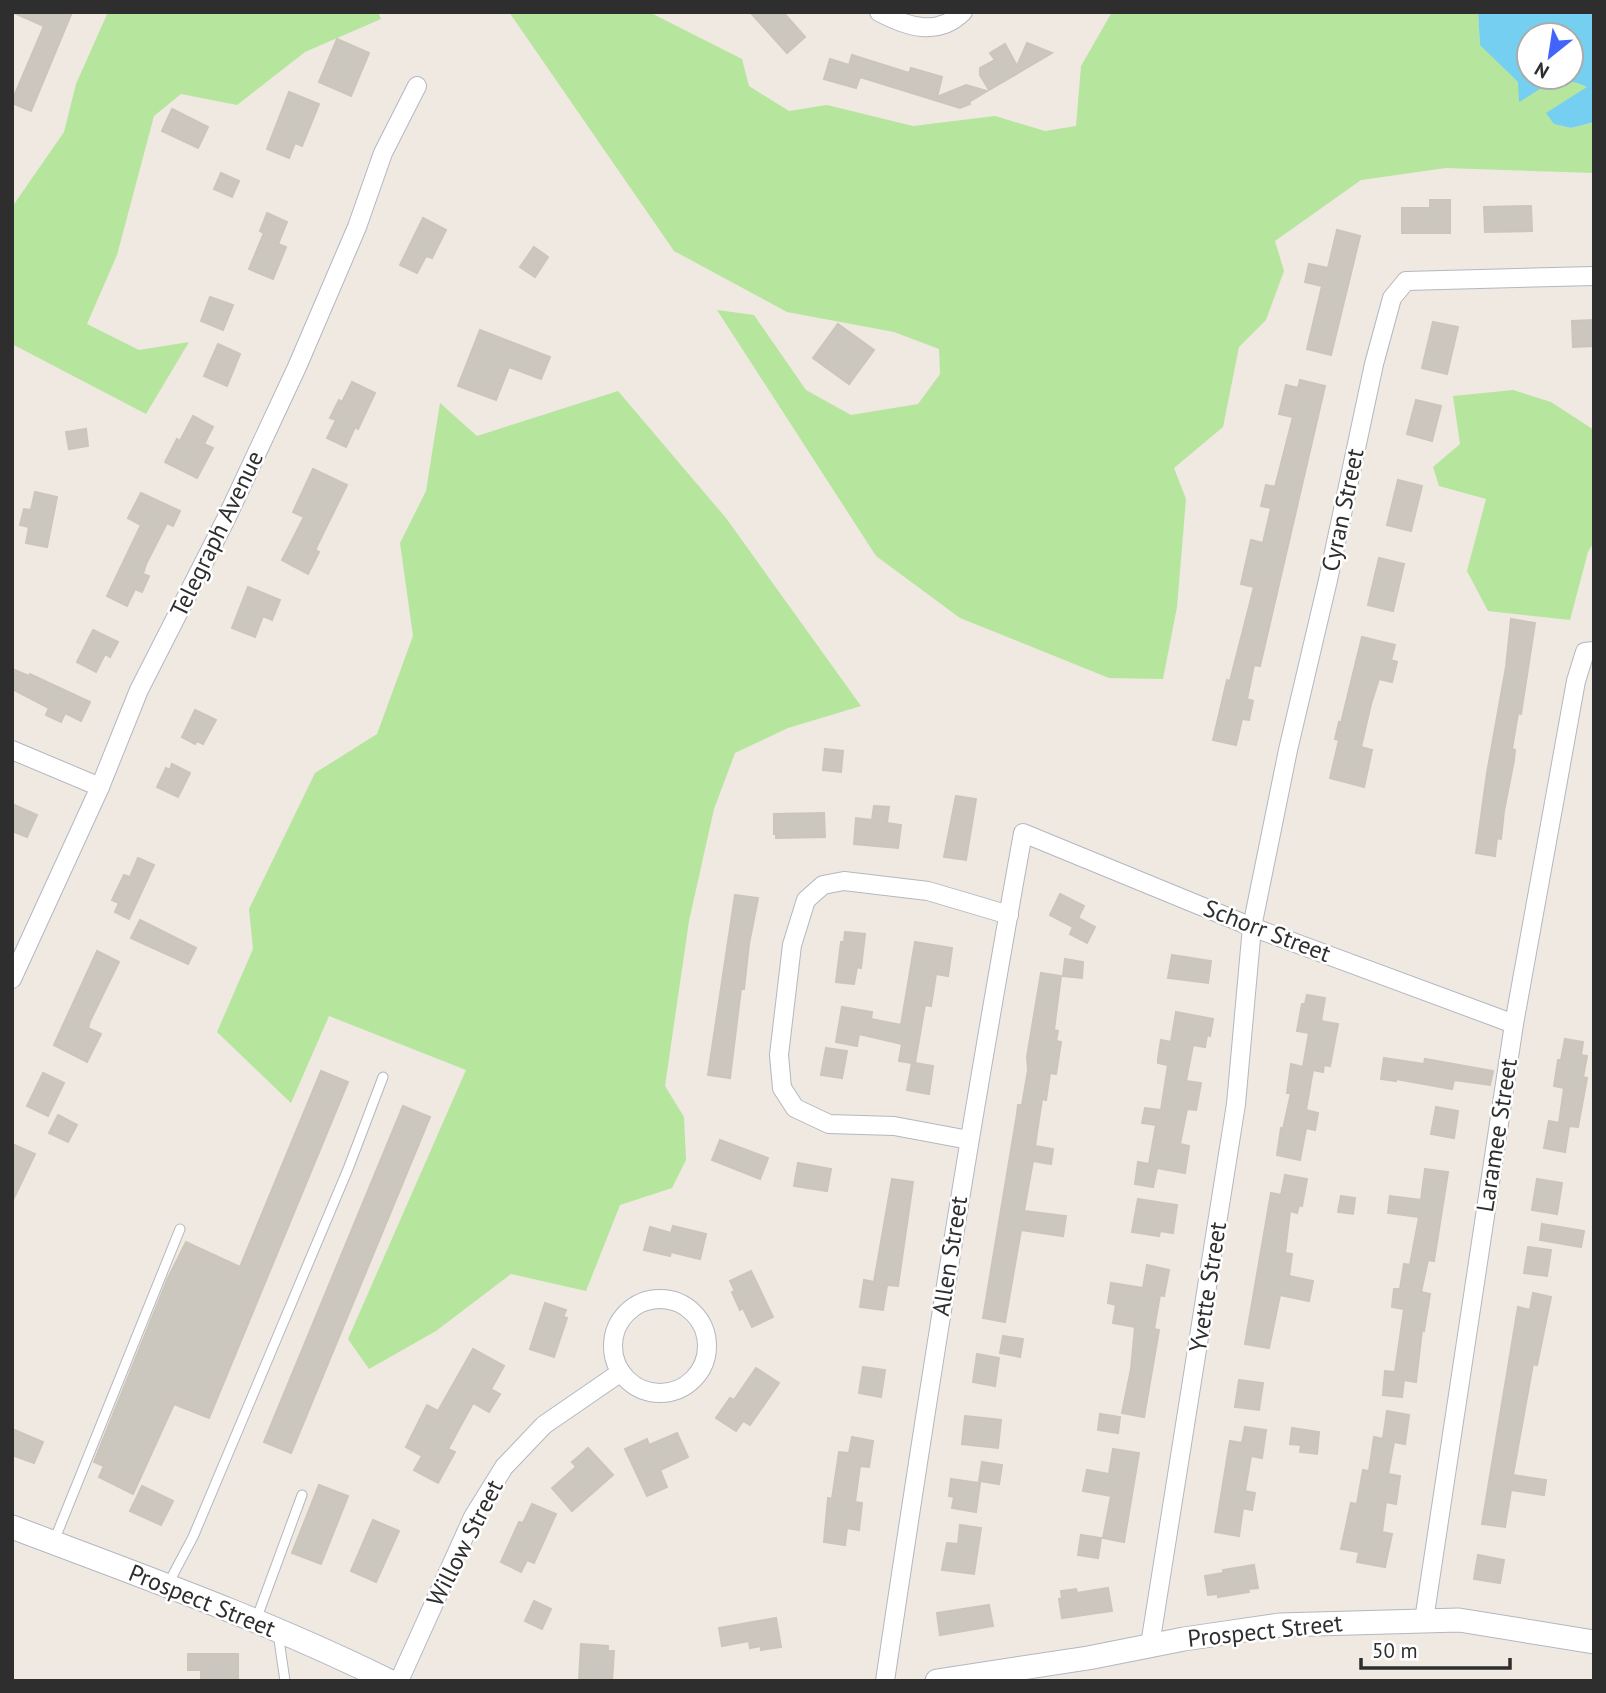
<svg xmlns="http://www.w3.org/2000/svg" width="1606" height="1693" viewBox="0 0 1606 1693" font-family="'PT Sans',sans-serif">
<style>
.green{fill:#b6e59e}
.water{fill:#75cff0;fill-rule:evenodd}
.building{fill:#cbc7bf;stroke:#cbc5ba;stroke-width:2}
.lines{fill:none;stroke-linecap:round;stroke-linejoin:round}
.lane-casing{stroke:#b4b7c1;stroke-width:11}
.street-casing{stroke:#b4b7c1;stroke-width:20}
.secondary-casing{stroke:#b4b7c1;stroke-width:25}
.lane{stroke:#fff;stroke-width:9}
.street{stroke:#fff;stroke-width:18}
.secondary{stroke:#fff;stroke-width:23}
.labels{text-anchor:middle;stroke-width:5;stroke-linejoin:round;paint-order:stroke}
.street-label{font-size:24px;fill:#2e2e2e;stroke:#fff}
</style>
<rect width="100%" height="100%" fill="#efe9e1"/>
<g class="green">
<polygon points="108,12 378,12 381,19 305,52 237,105 181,94 154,116 117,255 87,324 139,350 189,342 146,414 12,344 12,207 64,132 76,84"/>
<polygon points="509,12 649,12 742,59 749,86 789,111 827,105 913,126 995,116 1045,131 1076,126 1081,66 1112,12 1478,12 1480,44 1518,82 1570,79 1588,86 1554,124 1571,128 1594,122 1594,173 1446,168 1361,180 1275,241 1284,271 1266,320 1239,347 1223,427 1174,468 1186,499 1177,607 1163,679 1109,678 960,618 876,556 717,310 754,315 806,390 851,415 918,404 940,374 939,349 894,332 787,312 674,251"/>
<polygon points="1513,390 1551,402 1594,430 1594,542 1588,552 1570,620 1488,611 1467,571 1486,499 1439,486 1433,467 1460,444 1453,396"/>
<polygon points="618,391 726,518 861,706 788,728 735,753 714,809 689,921 665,1086 684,1117 686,1160 672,1188 620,1205 586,1291 511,1274 436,1331 369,1369 348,1339 466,1070 329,1016 291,1103 217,1032 253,949 249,909 315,773 377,734 413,636 400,543 426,491 440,403 477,436"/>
</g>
<path class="water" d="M1478,12H1594V122L1571,128L1554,124L1546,113L1587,87C1558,72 1543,88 1519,102L1518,82L1480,45ZM1529,35H1571V77H1529Z"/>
<g class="building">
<polygon points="12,12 72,12 31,111 12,103 12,101 44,26"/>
<polygon points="750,12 783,12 805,37 787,53"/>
<polygon points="337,39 369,53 351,96 319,82"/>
<polygon points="1027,43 1052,53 989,90 980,75 980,68 995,60 990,53 1005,44 1017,66"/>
<polygon points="852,55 909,73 911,68 942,77 937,97 966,85 987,91 969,102 970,104 960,108 860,77 856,88 824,79 830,59 849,65"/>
<polygon points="289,92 319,104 302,146 295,143 289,158 267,149"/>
<polygon points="172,109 208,127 198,148 162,131"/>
<polygon points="221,173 239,181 232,197 214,189"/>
<polygon points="1430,200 1450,200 1450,233 1402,233 1402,208 1430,208"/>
<polygon points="1531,206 1532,231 1485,232 1484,207"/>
<polygon points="267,213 287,222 278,244 286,247 273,279 249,269 264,233 260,231"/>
<polygon points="423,218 446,230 432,258 426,256 417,273 400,265"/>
<polygon points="1337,230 1360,236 1331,355 1307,349 1322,286 1305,282 1309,264 1328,268"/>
<polygon points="534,247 548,257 535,277 520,267"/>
<polygon points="210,297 233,305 223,330 201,321"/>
<polygon points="1594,320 1594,346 1573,347 1572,321"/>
<polygon points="1433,322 1458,327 1447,374 1422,368"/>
<polygon points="838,324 874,350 849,384 813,358"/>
<polygon points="480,330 550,357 541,379 509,367 496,400 458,386"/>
<polygon points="218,344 240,354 227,386 204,376"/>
<polygon points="1300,380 1325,386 1260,666 1254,665 1247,699 1253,701 1249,720 1242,719 1236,745 1213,740 1227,680 1230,681 1254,587 1241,584 1251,540 1263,543 1271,508 1261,506 1266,485 1275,487 1293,417 1279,414 1286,385 1298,388"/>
<polygon points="352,382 375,393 358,429 355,427 346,447 327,438 336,420 330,418 339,400 342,402"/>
<polygon points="1416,400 1441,406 1432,441 1407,434"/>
<polygon points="193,416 213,427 204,444 213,448 197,478 165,462 177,439 180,441"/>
<polygon points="86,429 88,446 69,449 66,432"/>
<polygon points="313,469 347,485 315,550 319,552 308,574 282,560 304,517 293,512"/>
<polygon points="1398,480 1422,486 1411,531 1387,525"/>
<polygon points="35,492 57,497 47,547 26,543 29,527 20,525 24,509 31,510"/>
<polygon points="141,493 180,511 173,526 167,523 146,564 143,574 149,576 142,592 135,589 127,606 107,596 141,525 128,518"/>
<polygon points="1379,558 1404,564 1393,611 1368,605"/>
<polygon points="248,587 280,600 272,620 263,616 255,637 232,628"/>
<polygon points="1511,619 1535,623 1521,714 1518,713 1512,749 1515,750 1514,760 1504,811 1501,839 1497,838 1495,856 1476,853 1487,773 1506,667"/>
<polygon points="93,630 118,642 110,657 105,654 96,672 77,662"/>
<polygon points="1362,637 1395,645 1391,660 1397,662 1392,682 1379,679 1371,704 1361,747 1372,750 1364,787 1330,778 1339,740 1335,739 1339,722 1341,723"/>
<polygon points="12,669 29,676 30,674 90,702 81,721 65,713 61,722 46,715 49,708 12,689"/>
<polygon points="195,710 216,720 203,744 197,741 195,744 182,737"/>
<polygon points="825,749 843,751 841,772 823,770"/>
<polygon points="172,764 190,773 178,797 157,787 166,768 170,770"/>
<polygon points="956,796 976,799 966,860 944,857"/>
<polygon points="12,804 37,815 27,837 12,831"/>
<polygon points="874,806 889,807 887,823 901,825 898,848 854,844 856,818 872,820"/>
<polygon points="824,813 825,837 776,838 776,834 774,834 774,814"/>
<polygon points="138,858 154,865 129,919 115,912 119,903 112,900 124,875 130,877"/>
<polygon points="1060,894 1084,906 1078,918 1095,927 1087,943 1070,934 1073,927 1050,915"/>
<polygon points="735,895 758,898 749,944 744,989 741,989 730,1078 708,1075"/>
<polygon points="140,920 196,948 188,964 131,938"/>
<polygon points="845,932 865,934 861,968 857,967 854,984 836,982 841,942 844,942"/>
<polygon points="915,942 952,948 948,976 936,974 931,1006 925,1005 915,1063 933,1066 929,1094 907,1090 912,1063 899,1061 902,1044 859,1034 857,1046 836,1042 842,1007 872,1012 871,1019 901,1025"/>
<polygon points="97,951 119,962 90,1021 88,1028 101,1034 87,1062 54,1045"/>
<polygon points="1172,955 1211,961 1208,983 1168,978"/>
<polygon points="1065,959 1083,962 1082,978 1063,976"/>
<polygon points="1041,973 1061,976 1054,1030 1058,1031 1056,1041 1061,1042 1056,1074 1050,1073 1046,1100 1042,1099 1035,1146 1053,1149 1051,1164 1033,1161 1024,1211 1066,1216 1063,1236 1021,1230 1005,1322 983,1318 1017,1114 1018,1105 1022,1105 1028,1070 1027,1057"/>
<polygon points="1307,995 1325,998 1321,1021 1338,1024 1330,1066 1324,1065 1323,1072 1313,1070 1306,1110 1318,1113 1315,1130 1306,1128 1300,1160 1277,1155 1281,1128 1283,1129 1291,1093 1287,1093 1291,1064 1303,1067 1309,1033 1297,1031 1302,1004 1305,1004"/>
<polygon points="1176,1012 1213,1019 1210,1036 1207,1035 1205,1047 1193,1045 1186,1081 1201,1083 1196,1110 1187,1109 1180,1144 1189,1146 1185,1173 1157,1168 1153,1187 1135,1184 1138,1162 1149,1164 1156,1125 1142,1123 1145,1108 1161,1110 1168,1065 1158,1063 1158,1059 1161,1040 1171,1042"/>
<polygon points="1565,1039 1583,1042 1581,1055 1587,1056 1583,1077 1587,1078 1578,1127 1569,1126 1565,1152 1544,1148 1549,1121 1559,1123 1564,1088 1554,1086 1558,1060 1561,1060"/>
<polygon points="826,1048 847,1051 842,1078 821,1075"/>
<polygon points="1384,1058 1424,1064 1425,1059 1493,1071 1490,1085 1454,1080 1452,1089 1396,1079 1396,1081 1381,1079"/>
<polygon points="321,1071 348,1082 209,1418 174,1404 133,1494 99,1477 104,1466 94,1462 168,1278 186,1242 240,1267"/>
<polygon points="43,1073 64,1083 48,1116 27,1106"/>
<polygon points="403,1106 430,1117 291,1453 264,1442"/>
<polygon points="1436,1107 1458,1111 1454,1138 1431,1134"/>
<polygon points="58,1115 77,1125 68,1142 49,1133"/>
<polygon points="720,1140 768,1158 760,1179 712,1160"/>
<polygon points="12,1144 35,1154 12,1202"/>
<polygon points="798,1163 831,1169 827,1191 794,1186"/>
<polygon points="1425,1169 1448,1172 1434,1261 1428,1260 1421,1292 1430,1294 1424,1331 1422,1330 1416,1382 1404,1380 1402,1397 1383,1395 1385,1371 1395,1372 1404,1309 1392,1307 1394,1289 1400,1289 1404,1264 1410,1265 1419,1217 1388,1213 1390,1196 1421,1200"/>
<polygon points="1285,1175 1307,1179 1302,1206 1299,1205 1297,1213 1290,1211 1285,1253 1292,1254 1289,1276 1313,1281 1309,1301 1280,1295 1269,1348 1245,1344 1271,1193 1281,1195"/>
<polygon points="892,1179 913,1182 898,1286 887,1285 883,1310 860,1307 864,1280 874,1282"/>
<polygon points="1537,1179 1562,1183 1557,1214 1532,1210"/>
<polygon points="1341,1196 1355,1198 1353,1214 1338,1212"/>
<polygon points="1138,1199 1177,1205 1173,1233 1160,1231 1159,1236 1132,1232"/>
<polygon points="1542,1224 1584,1231 1581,1247 1540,1240"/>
<polygon points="673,1226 706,1234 700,1259 671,1252 670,1256 644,1250 650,1227 671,1233"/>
<polygon points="1528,1247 1551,1250 1547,1276 1524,1273"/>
<polygon points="1147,1265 1169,1270 1164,1296 1160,1295 1154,1329 1159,1330 1144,1417 1122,1413 1131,1369 1135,1327 1113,1323 1116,1305 1108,1303 1111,1283 1143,1288"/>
<polygon points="751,1271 773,1317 752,1327 743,1308 740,1310 732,1292 735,1291 730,1281"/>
<polygon points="1533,1293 1551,1297 1537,1365 1533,1364 1513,1475 1546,1480 1544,1495 1511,1490 1505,1527 1482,1524 1518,1307 1530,1310"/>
<polygon points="545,1303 566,1310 563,1317 567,1318 554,1357 530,1349"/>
<polygon points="1003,1336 1023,1339 1020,1357 1000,1353"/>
<polygon points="473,1349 504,1366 491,1389 500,1394 489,1412 473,1403 448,1449 455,1452 438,1483 414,1470 422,1456 406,1447 427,1405 438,1411"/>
<polygon points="977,1354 999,1358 995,1386 973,1382"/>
<polygon points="863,1367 885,1370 881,1397 859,1393"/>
<polygon points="756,1368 779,1383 750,1425 743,1421 736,1431 716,1418 730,1398 734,1400"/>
<polygon points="1239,1380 1263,1383 1259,1410 1235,1407"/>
<polygon points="1387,1411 1409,1415 1405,1444 1394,1442 1388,1474 1400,1476 1396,1504 1386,1502 1382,1532 1392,1534 1385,1567 1357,1562 1359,1552 1341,1549 1351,1503 1357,1504 1363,1470 1369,1471 1374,1437 1383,1439"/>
<polygon points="1100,1414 1120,1417 1118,1433 1098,1430"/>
<polygon points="965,1416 1001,1420 998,1448 962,1444"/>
<polygon points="1245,1427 1266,1430 1262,1458 1251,1456 1245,1491 1255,1493 1252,1510 1243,1508 1239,1536 1215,1532 1230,1441 1242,1443"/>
<polygon points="1292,1428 1319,1432 1317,1454 1300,1452 1301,1445 1290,1444"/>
<polygon points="12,1429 43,1442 34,1463 12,1455"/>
<polygon points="677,1433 688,1457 660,1470 667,1487 647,1496 625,1449 647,1439 649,1445"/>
<polygon points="852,1437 873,1441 869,1467 860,1466 855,1502 862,1503 859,1530 847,1528 845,1545 824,1542 828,1498 832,1499 839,1452 849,1453"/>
<polygon points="588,1448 613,1475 572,1511 552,1488 576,1467 572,1462"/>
<polygon points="1113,1449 1139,1453 1124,1542 1103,1538 1111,1496 1083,1491 1087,1470 1109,1474"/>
<polygon points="982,1462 1002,1465 999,1484 979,1481"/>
<polygon points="951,1479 980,1483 976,1512 952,1508 954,1497 949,1496"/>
<polygon points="319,1485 348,1496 321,1564 292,1553"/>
<polygon points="142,1486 173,1501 161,1525 130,1511"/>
<polygon points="532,1504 556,1514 534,1563 527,1560 521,1572 501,1562 519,1522 523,1523"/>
<polygon points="373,1520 399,1531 376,1582 351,1571"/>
<polygon points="960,1525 981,1528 974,1574 942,1570 947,1543 958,1544"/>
<polygon points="1081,1535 1101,1538 1098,1558 1078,1555"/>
<polygon points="1478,1555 1504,1560 1500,1583 1474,1579"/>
<polygon points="1254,1565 1258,1588 1248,1589 1249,1592 1218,1597 1218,1594 1208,1595 1205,1576 1223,1573 1223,1570"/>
<polygon points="1108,1588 1112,1611 1062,1618 1059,1599 1062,1598 1061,1591 1076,1589 1077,1593"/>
<polygon points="534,1601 551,1609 542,1629 525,1621"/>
<polygon points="989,1605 993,1626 940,1635 937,1613"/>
<polygon points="776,1618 781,1647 761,1650 761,1646 750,1648 749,1641 722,1646 719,1628"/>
<polygon points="581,1644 608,1646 608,1651 614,1651 612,1681 579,1681"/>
<polygon points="188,1654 238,1654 238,1681 201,1681 201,1670 188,1670"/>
</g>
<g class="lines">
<defs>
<g id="lane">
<polyline points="54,1541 180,1229"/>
<polyline points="168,1584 193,1537 348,1169 383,1077"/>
<polyline points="256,1620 302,1495"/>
<polyline points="278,1633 285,1681"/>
</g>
<g id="street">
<path d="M879,12C907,27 938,37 963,12"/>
<polyline points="12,750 100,787"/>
<polyline points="12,979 100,787 139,690 226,519 297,367 357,227 383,153 417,86"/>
<polyline points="969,1140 894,1126 829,1124 795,1108 782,1088 779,1055 792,945 806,900 823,885 844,881 928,891 1009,915"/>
<circle cx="660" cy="1346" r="47"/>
<polyline points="1424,1620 1514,1024 1576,681 1585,652 1594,651"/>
<polyline points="1150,1645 1236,1104 1252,927 1288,750 1328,580 1374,364 1392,298 1406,281 1594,276"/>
<polyline points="399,1681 473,1517 504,1467 544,1425 621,1372"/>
<path d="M885,1681C927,1397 972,1115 1023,833L1252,927L1514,1024"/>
</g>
<g id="secondary">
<path d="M12,1527C139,1575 268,1621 389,1681"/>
<polyline points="937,1681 1088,1658 1184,1639 1280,1625 1459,1620 1594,1642"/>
</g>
</defs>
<use href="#lane" class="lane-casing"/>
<use href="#street" class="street-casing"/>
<use href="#secondary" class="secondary-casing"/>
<use href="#lane" class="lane"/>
<use href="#street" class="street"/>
<use href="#secondary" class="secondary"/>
</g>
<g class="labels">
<g class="street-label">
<text transform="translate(1343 510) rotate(-78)" y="8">Cyran Street</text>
<text transform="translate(217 534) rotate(-64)" y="8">Telegraph Avenue</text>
<text transform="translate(1267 931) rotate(21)" y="8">Schorr Street</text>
<text transform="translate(1497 1135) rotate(-81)" y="8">Laramee Street</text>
<text transform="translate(950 1256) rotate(-81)" y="8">Allen Street</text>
<text transform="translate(1208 1287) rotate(-81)" y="8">Yvette Street</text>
<text transform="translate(465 1543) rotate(-63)" y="8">Willow Street</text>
<text transform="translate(202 1601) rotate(22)" y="8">Prospect Street</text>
<text transform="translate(1265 1631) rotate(-6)" y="8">Prospect Street</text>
</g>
</g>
<rect width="1606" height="1693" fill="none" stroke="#2e2e2e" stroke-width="28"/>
<g transform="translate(1550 56) rotate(210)"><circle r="33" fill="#ffffff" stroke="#ababab" stroke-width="2"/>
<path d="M0-5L12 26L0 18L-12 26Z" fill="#4264fb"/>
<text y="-10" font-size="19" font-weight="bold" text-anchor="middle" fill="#2e2e2e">N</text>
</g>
<path d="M1361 1658v10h149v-10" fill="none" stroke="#2e2e2e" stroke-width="3.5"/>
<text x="1372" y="1658" font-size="21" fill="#2e2e2e" stroke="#ffffff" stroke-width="5" paint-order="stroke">50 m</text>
</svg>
